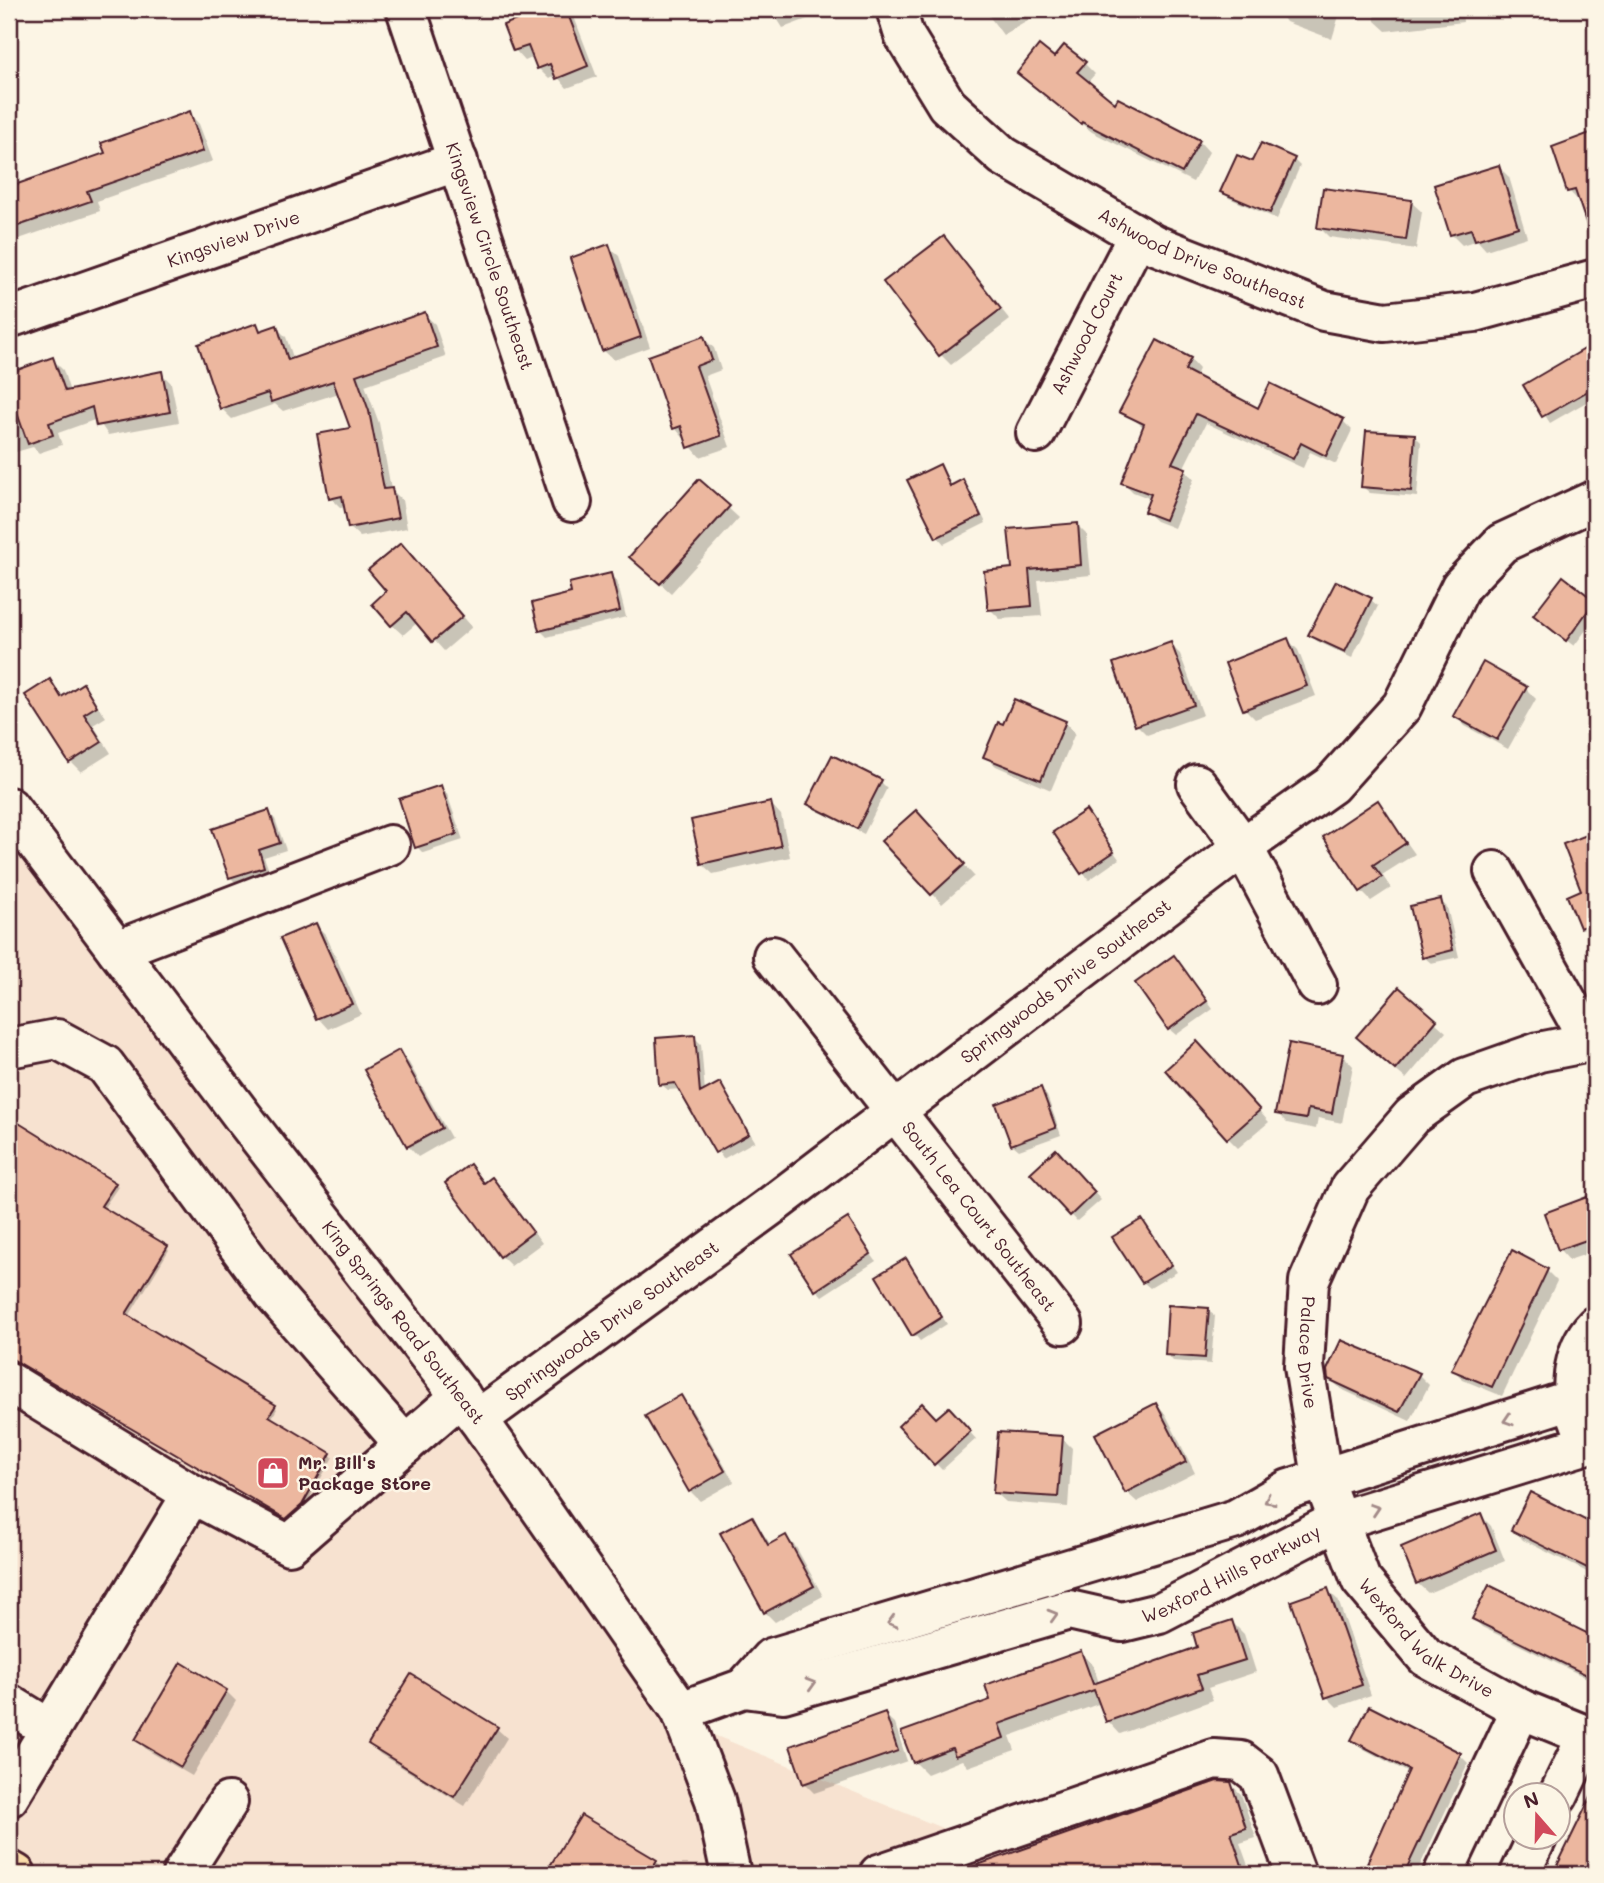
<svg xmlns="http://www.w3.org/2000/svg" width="1604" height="1883" viewBox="0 0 1604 1883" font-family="Mali,sans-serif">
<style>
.built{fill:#f7e2d0}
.shadow{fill:#0003}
.building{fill:#ecb79f;stroke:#4a1f2b;stroke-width:2}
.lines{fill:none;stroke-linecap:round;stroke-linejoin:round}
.minor-casing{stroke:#4a1f2b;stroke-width:44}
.major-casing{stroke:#4a1f2b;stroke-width:44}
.minor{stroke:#fcf5e5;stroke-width:38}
.major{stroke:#fbddab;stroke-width:38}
.oneway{stroke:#a38a88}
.labels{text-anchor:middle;stroke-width:5;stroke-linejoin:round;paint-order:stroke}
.street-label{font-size:18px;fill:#4a1f2b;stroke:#fcf5e5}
.poi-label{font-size:18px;font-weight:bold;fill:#4a1f2b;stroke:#fcf5e5;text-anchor:start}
</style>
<rect width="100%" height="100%" fill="#fcf5e5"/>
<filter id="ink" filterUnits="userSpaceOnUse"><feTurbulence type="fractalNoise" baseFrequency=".0143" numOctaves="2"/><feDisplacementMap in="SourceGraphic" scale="14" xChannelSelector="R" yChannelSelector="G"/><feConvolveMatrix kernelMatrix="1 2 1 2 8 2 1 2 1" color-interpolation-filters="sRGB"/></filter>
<g filter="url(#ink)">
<polygon class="built" points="9,829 687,1724 1055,1874 9,1874"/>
<g class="shadow">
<polygon points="546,9 571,9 597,77 567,88 556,75 549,79 538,68 534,57 525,61 515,50"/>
<polygon points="771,9 815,9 818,15 783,28"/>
<polygon points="984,9 1028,9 1033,18 1003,35"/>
<polygon points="1277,9 1341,9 1332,39 1286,22"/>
<polygon points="1374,9 1462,9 1463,22 1386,31 1375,21"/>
<polygon points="1054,60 1084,63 1095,74 1087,83 1115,106 1199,141 1209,152 1193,182 1092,132 1030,83"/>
<polygon points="189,113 199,124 213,161 97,201 100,211 19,239 9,231 9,189 107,154"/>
<polygon points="1590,135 1595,141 1595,214 1592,215 1569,191"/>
<polygon points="1294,160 1300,166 1277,219 1229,198 1222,191 1253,164"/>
<polygon points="1499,167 1509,177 1527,237 1486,250 1477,240 1462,245 1451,234"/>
<polygon points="1411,202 1422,212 1416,249 1329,237 1319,227"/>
<polygon points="944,238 1010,320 951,365 940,354"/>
<polygon points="608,246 619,256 650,347 614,360 603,350"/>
<polygon points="424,314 435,324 446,357 365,385 379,423 391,489 402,500 407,528 360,537 349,527 346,507 341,508 331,498 352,430 339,393 283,411 275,404 232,419 222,409 200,345 257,325 263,331 276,327 286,337 294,360"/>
<polygon points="703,338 714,348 721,370 705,376 730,447 700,457 675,428"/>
<polygon points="1595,345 1595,397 1550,423 1526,386"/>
<polygon points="52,359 63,370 70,392 161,373 171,383 179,422 108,435 97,419 58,433 62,445 39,453 33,447 9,454 9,375"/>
<polygon points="1190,359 1199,369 1195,378 1258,410 1343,421 1352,430 1336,464 1310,452 1303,468 1206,423 1183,469 1194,479 1174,528 1156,521 1146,512 1151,499 1133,492 1123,482 1145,428 1122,411"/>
<polygon points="1415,436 1421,442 1417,497 1370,493 1363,487"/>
<polygon points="939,466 953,487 963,481 969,488 986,523 944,544 938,537"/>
<polygon points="699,481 739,518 671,593 642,567"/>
<polygon points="1077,525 1087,535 1091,575 1038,580 1042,616 1000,619 990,609 1014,570"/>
<polygon points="411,555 472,627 444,651 418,622 403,635 392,625 389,592"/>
<polygon points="610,575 617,581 626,617 547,637 540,630 573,594"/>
<polygon points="1563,579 1595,603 1595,618 1574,646 1542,622"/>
<polygon points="1371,600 1378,606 1352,658 1317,641 1310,634"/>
<polygon points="1288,640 1298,650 1316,696 1255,719 1245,709"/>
<polygon points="1170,644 1180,654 1203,715 1147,735 1137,725"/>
<polygon points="1484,665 1526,689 1536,699 1508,749 1465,726 1455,715"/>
<polygon points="50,681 64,697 82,685 106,717 93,725 111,753 81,772 71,762"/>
<polygon points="1065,722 1075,733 1051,790 996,766 985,756"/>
<polygon points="881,782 887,788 864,834 816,810 809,803"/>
<polygon points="441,787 447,794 463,840 423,853 417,847"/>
<polygon points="1378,802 1415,854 1382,875 1391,888 1371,901 1361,891"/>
<polygon points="771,804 781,815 790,857 713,874 702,864"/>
<polygon points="268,812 275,819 286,850 264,857 270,873 237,884 230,877"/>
<polygon points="1086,812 1119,859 1089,880 1055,833"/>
<polygon points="926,822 974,876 942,904 884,841"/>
<polygon points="1595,833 1595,936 1591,937 1581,927 1583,891 1566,845"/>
<polygon points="1440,901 1447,907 1459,957 1431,963 1424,957"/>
<polygon points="316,925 326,935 361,1014 328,1029 318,1018"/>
<polygon points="1174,957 1213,1009 1176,1035 1169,1029"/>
<polygon points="1399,990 1446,1032 1406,1079 1368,1047"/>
<polygon points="694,1037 701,1044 705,1092 719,1084 755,1141 723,1159 681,1089 668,1090 661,1084"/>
<polygon points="399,1052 409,1063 451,1138 418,1157 408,1146"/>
<polygon points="1207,1053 1269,1122 1238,1148 1228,1138"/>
<polygon points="1343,1055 1353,1066 1342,1123 1318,1118 1316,1129 1287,1123 1277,1113"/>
<polygon points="1040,1089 1047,1096 1061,1135 1019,1150 1012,1144"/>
<polygon points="9,1119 115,1184 118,1187 103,1209 169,1250 128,1318 275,1407 277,1409 271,1419 333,1457 304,1508 290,1520 9,1356"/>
<polygon points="1062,1158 1101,1200 1077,1221 1032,1173"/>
<polygon points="470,1166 486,1184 492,1179 502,1189 542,1243 511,1266 501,1256"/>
<polygon points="1595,1196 1595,1251 1569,1260 1559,1249 1546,1214"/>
<polygon points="847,1220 876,1261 822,1296 816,1289"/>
<polygon points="1142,1221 1177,1272 1150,1288 1143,1282"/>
<polygon points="1513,1253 1547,1271 1557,1281 1502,1396 1463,1380 1453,1369"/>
<polygon points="906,1260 947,1324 920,1341 914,1334"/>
<polygon points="1208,1310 1215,1316 1211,1364 1173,1361 1167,1354"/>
<polygon points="1419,1375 1429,1385 1410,1421 1341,1389 1330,1379"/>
<polygon points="681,1397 691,1408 734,1482 700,1501 690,1491"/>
<polygon points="1156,1405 1166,1415 1195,1473 1137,1502 1126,1492"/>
<polygon points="949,1409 976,1439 942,1470 900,1426 937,1421"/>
<polygon points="1062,1438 1072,1448 1068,1507 1006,1502 995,1492"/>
<polygon points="1531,1494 1595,1527 1595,1576 1523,1540 1513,1529"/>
<polygon points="1480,1515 1491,1526 1505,1561 1428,1593 1417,1583"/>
<polygon points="752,1518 771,1545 786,1537 796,1547 823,1596 775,1622 765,1612"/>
<polygon points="1490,1588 1595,1639 1595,1682 1482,1627 1474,1619"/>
<polygon points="1327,1590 1338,1600 1371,1695 1337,1707 1327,1697"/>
<polygon points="1232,1622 1244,1634 1256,1672 1208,1688 1213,1700 1120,1734 1108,1721 1101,1703 1010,1736 1015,1750 968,1767 962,1760 927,1774 915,1762 992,1701 1081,1653 1093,1665 1099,1683 1199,1648"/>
<polygon points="226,1691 236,1701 192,1776 147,1750 137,1740"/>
<polygon points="884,1714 895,1724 907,1761 814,1793 804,1783"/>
<polygon points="496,1728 507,1738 465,1806 380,1754 370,1744"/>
<polygon points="1353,1740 1459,1754 1468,1763 1416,1874 1385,1874 1369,1862 1409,1773 1362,1748"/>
<polygon points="1217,1783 1230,1784 1241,1794 1256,1838 1240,1843 1251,1874 1189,1874 1185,1862 1149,1874 951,1874"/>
<polygon points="1595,1792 1595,1874 1555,1874"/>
<polygon points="582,1817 656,1861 666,1871 664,1874 547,1874"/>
</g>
<g class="building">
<polygon points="546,9 566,9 588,66 556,79 550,64 537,69 528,46 513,51 503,25"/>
<polygon points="1039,45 1054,57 1064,45 1086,62 1077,72 1115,103 1118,98 1200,140 1182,173 1082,122 1081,124 1017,73"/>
<polygon points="190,111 203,151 87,191 91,201 9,229 9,187 105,153 101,143"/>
<polygon points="1590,133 1595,147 1595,239 1592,240 1575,190 1567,192 1552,147"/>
<polygon points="1261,143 1295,158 1270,213 1220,192 1237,155 1252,161"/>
<polygon points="1499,165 1518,227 1475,240 1471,229 1450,235 1434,185"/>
<polygon points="1323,188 1412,200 1406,240 1317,228"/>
<polygon points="944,236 1001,309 939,356 883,282"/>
<polygon points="609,244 641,337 602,351 570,258"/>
<polygon points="425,312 437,347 356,375 369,411 384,489 392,488 398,518 348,528 342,496 329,499 317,434 350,428 333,381 271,402 268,393 220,409 198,344 257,323 260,331 277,325 288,360"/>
<polygon points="704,336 712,360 696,366 721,436 688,448 681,426 673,429 648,356"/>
<polygon points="1157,340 1191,358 1185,370 1258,408 1270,383 1344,419 1326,456 1301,443 1293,459 1196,414 1172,463 1186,468 1165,520 1144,512 1151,494 1121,483 1144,424 1119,412"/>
<polygon points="1595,343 1595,387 1542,417 1523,385"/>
<polygon points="53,357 65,391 162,371 170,412 96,426 92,407 49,423 53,435 28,444 9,390 9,373"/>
<polygon points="1366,431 1415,434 1411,491 1361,487"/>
<polygon points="940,464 950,486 963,479 981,516 936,538 907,480"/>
<polygon points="699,479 730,506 660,584 629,557"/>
<polygon points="1078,523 1081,565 1029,570 1032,606 988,610 984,571 1012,568 1008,529"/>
<polygon points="401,543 463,616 432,642 407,612 391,626 372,604 386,591 368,570"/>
<polygon points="611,573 620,611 539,631 532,603 571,593 569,583"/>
<polygon points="1563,576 1595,601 1566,641 1533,615"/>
<polygon points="1336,581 1372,598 1345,652 1308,635"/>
<polygon points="1288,638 1307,686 1243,710 1225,663"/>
<polygon points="1171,642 1194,705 1135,726 1113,663"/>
<polygon points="1483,662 1527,687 1497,740 1453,716"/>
<polygon points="50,679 61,697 83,683 97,706 84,714 102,742 69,763 25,695"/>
<polygon points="1014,699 1066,721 1041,780 983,757 998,722 1003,724"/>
<polygon points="832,755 882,780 857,829 807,804"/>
<polygon points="441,785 457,834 415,848 399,799"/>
<polygon points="1378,800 1406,843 1373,865 1382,877 1360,892 1323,837"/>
<polygon points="771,802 781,846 701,864 691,820"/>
<polygon points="269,810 280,843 259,850 264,867 229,878 212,829"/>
<polygon points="916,810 965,864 931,895 881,841"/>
<polygon points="1086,810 1114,852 1081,874 1053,832"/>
<polygon points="1595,832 1595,922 1580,928 1567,896 1581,890 1563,844"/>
<polygon points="1441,899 1453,950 1422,958 1410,906"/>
<polygon points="316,923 352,1004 316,1019 280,938"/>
<polygon points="1174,955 1207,1001 1168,1030 1135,983"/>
<polygon points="1399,987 1437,1020 1395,1070 1356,1037"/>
<polygon points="695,1035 700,1093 720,1082 749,1134 715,1153 675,1083 659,1085 656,1038"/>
<polygon points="1197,1041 1260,1110 1227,1139 1165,1070"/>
<polygon points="1289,1043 1343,1054 1332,1113 1308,1109 1306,1119 1275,1114"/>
<polygon points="399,1050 442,1128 407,1147 364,1070"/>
<polygon points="1041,1087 1056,1128 1011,1145 996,1104"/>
<polygon points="9,1117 116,1183 101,1206 168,1246 126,1314 276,1405 269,1416 331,1453 302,1505 286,1519 9,1357"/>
<polygon points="1056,1149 1095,1192 1070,1216 1030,1173"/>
<polygon points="470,1164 484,1183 492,1177 533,1232 500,1257 445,1183"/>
<polygon points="1595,1194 1595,1237 1558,1250 1544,1213"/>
<polygon points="848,1218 871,1254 815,1291 791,1254"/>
<polygon points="1142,1219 1172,1265 1142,1283 1112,1237"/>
<polygon points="1512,1250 1548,1269 1492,1387 1451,1370"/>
<polygon points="906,1258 942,1317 912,1336 876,1276"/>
<polygon points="1168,1305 1209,1308 1205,1358 1165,1355"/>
<polygon points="1341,1340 1420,1373 1399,1412 1328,1379 1327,1370"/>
<polygon points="681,1395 725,1471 689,1492 645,1416"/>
<polygon points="922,1403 936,1418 949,1407 971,1431 934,1465 898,1426"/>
<polygon points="1156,1403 1186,1462 1125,1493 1095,1434"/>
<polygon points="998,1432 1063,1436 1058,1497 993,1493"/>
<polygon points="1530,1492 1595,1525 1595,1572 1511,1530"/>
<polygon points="1481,1513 1496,1550 1416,1584 1401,1547"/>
<polygon points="752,1516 768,1545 786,1535 814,1586 764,1613 720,1533"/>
<polygon points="1489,1585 1595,1637 1595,1679 1472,1619"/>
<polygon points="1328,1588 1362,1685 1325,1698 1291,1601"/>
<polygon points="1232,1620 1245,1660 1197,1675 1202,1688 1106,1722 1094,1690 999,1724 1004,1738 955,1756 952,1748 913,1763 901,1732 990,1700 985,1685 1081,1651 1093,1684 1197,1647 1193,1633"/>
<polygon points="181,1662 227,1690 181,1767 135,1740"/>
<polygon points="411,1674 498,1727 454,1797 368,1744"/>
<polygon points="1369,1706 1461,1753 1404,1874 1393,1874 1367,1863 1409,1770 1351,1740"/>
<polygon points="885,1712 898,1751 803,1784 790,1746"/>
<polygon points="1217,1781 1231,1782 1246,1828 1231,1833 1245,1874 952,1874"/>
<polygon points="1595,1788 1595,1874 1553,1874"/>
<polygon points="581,1815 657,1860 648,1874 545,1874"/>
</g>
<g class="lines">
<defs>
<g id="minor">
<path id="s1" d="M406,9L572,502"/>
<path id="s2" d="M896,9L904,35L947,105L1003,156L1153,244L1324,311L1385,322L1475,312L1595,279"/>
<path id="s3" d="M9,318L458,161"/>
<path id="s4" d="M1036,433L1138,235"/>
<polyline points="1197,784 1243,847 1317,985"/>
<path id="s5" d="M9,807L246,1121L478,1419L681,1711L715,1800L731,1874"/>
<polyline points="1494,871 1590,1042"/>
<polyline points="117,950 390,845"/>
<path id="s6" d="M773,956L1063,1324"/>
<path id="s7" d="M1595,1041L1539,1052L1465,1078L1412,1116L1350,1188L1309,1281L1304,1366L1322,1477L1361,1580L1426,1657L1521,1709L1595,1739"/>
<polyline points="9,1048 57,1039 105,1065 275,1296 405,1445"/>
<polyline points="9,1382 192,1494 289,1545 461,1396"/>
<path id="s8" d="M478,1419L772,1205L1243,847L1331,785L1402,706L1461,586L1502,543L1595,500"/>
<path d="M1581,1425C1568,1395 1571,1351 1595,1326"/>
<polyline points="744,1688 771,1658 1236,1519 1289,1489 1573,1399"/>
<polyline points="9,1704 50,1729"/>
<path id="s9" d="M681,1711L744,1688L783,1693L1069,1610L1122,1622L1159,1613L1337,1521L1591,1443"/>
<polyline points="1558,1796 1586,1738"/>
<polyline points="9,1797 192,1494"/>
<polyline points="182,1874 228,1802"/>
<polyline points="879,1874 1214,1759 1241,1761 1259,1775 1296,1874"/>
<polyline points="1443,1874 1521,1709"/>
<polyline points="1520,1874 1537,1838"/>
</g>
<polyline id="major" points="9,1870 16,1874"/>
</defs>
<use href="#minor" class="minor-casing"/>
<use href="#major" class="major-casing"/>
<use href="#minor" class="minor"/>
<use href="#major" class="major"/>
</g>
<defs><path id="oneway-chevron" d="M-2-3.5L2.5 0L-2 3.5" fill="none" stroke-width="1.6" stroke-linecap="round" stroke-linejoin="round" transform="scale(1.75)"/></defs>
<g class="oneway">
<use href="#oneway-chevron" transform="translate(1508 1420) rotate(162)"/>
<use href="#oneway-chevron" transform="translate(1269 1500) rotate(151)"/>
<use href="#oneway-chevron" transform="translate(1375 1509) rotate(-18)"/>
<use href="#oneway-chevron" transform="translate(1053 1615) rotate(-16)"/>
<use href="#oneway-chevron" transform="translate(892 1622) rotate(164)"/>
<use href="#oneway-chevron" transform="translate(811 1684) rotate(-16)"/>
</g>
</g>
<defs>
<symbol id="shop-square" viewBox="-11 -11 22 22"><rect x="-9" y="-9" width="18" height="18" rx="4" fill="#d1495b" stroke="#fcf5e5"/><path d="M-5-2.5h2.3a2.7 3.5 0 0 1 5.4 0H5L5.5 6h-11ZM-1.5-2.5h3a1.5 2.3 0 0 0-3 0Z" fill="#fff"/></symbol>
</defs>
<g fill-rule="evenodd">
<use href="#shop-square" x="254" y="1454" width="38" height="38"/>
</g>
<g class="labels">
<g class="street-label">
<text dy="6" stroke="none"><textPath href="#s3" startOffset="238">Kingsview Drive</textPath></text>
<text dy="6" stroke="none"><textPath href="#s1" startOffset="261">Kingsview Circle Southeast</textPath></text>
<text dy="6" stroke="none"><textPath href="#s2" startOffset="410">Ashwood Drive Southeast</textPath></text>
<text dy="6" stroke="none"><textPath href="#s4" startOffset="112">Ashwood Court</textPath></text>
<text dy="6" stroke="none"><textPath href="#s8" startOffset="733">Springwoods Drive Southeast</textPath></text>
<text dy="6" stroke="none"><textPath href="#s6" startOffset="332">South Lea Court Southeast</textPath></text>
<text dy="6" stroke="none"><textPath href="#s8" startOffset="166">Springwoods Drive Southeast</textPath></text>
<text dy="6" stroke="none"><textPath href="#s5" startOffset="649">King Springs Road Southeast</textPath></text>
<text dy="6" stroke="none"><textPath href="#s7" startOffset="469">Palace Drive</textPath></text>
<text dy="6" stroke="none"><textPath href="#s9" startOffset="578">Wexford Hills Parkway</textPath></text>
<text dy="6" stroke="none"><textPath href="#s7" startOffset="794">Wexford Walk Drive</textPath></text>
</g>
<g class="poi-label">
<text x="298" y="1469">Mr. Bill's<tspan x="298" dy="21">Package Store</tspan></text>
</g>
</g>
<rect width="1604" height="1883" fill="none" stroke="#fcf5e5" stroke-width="35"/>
<rect x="18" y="18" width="1569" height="1848" fill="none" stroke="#4a1f2b" stroke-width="2.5" filter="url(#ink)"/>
<g transform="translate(1537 1816) rotate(340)"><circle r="33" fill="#fcf5e5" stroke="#b59f9b" stroke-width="2"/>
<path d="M0-5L12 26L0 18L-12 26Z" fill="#d1495b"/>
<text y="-10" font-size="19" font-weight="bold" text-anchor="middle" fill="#4a1f2b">N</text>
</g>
</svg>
